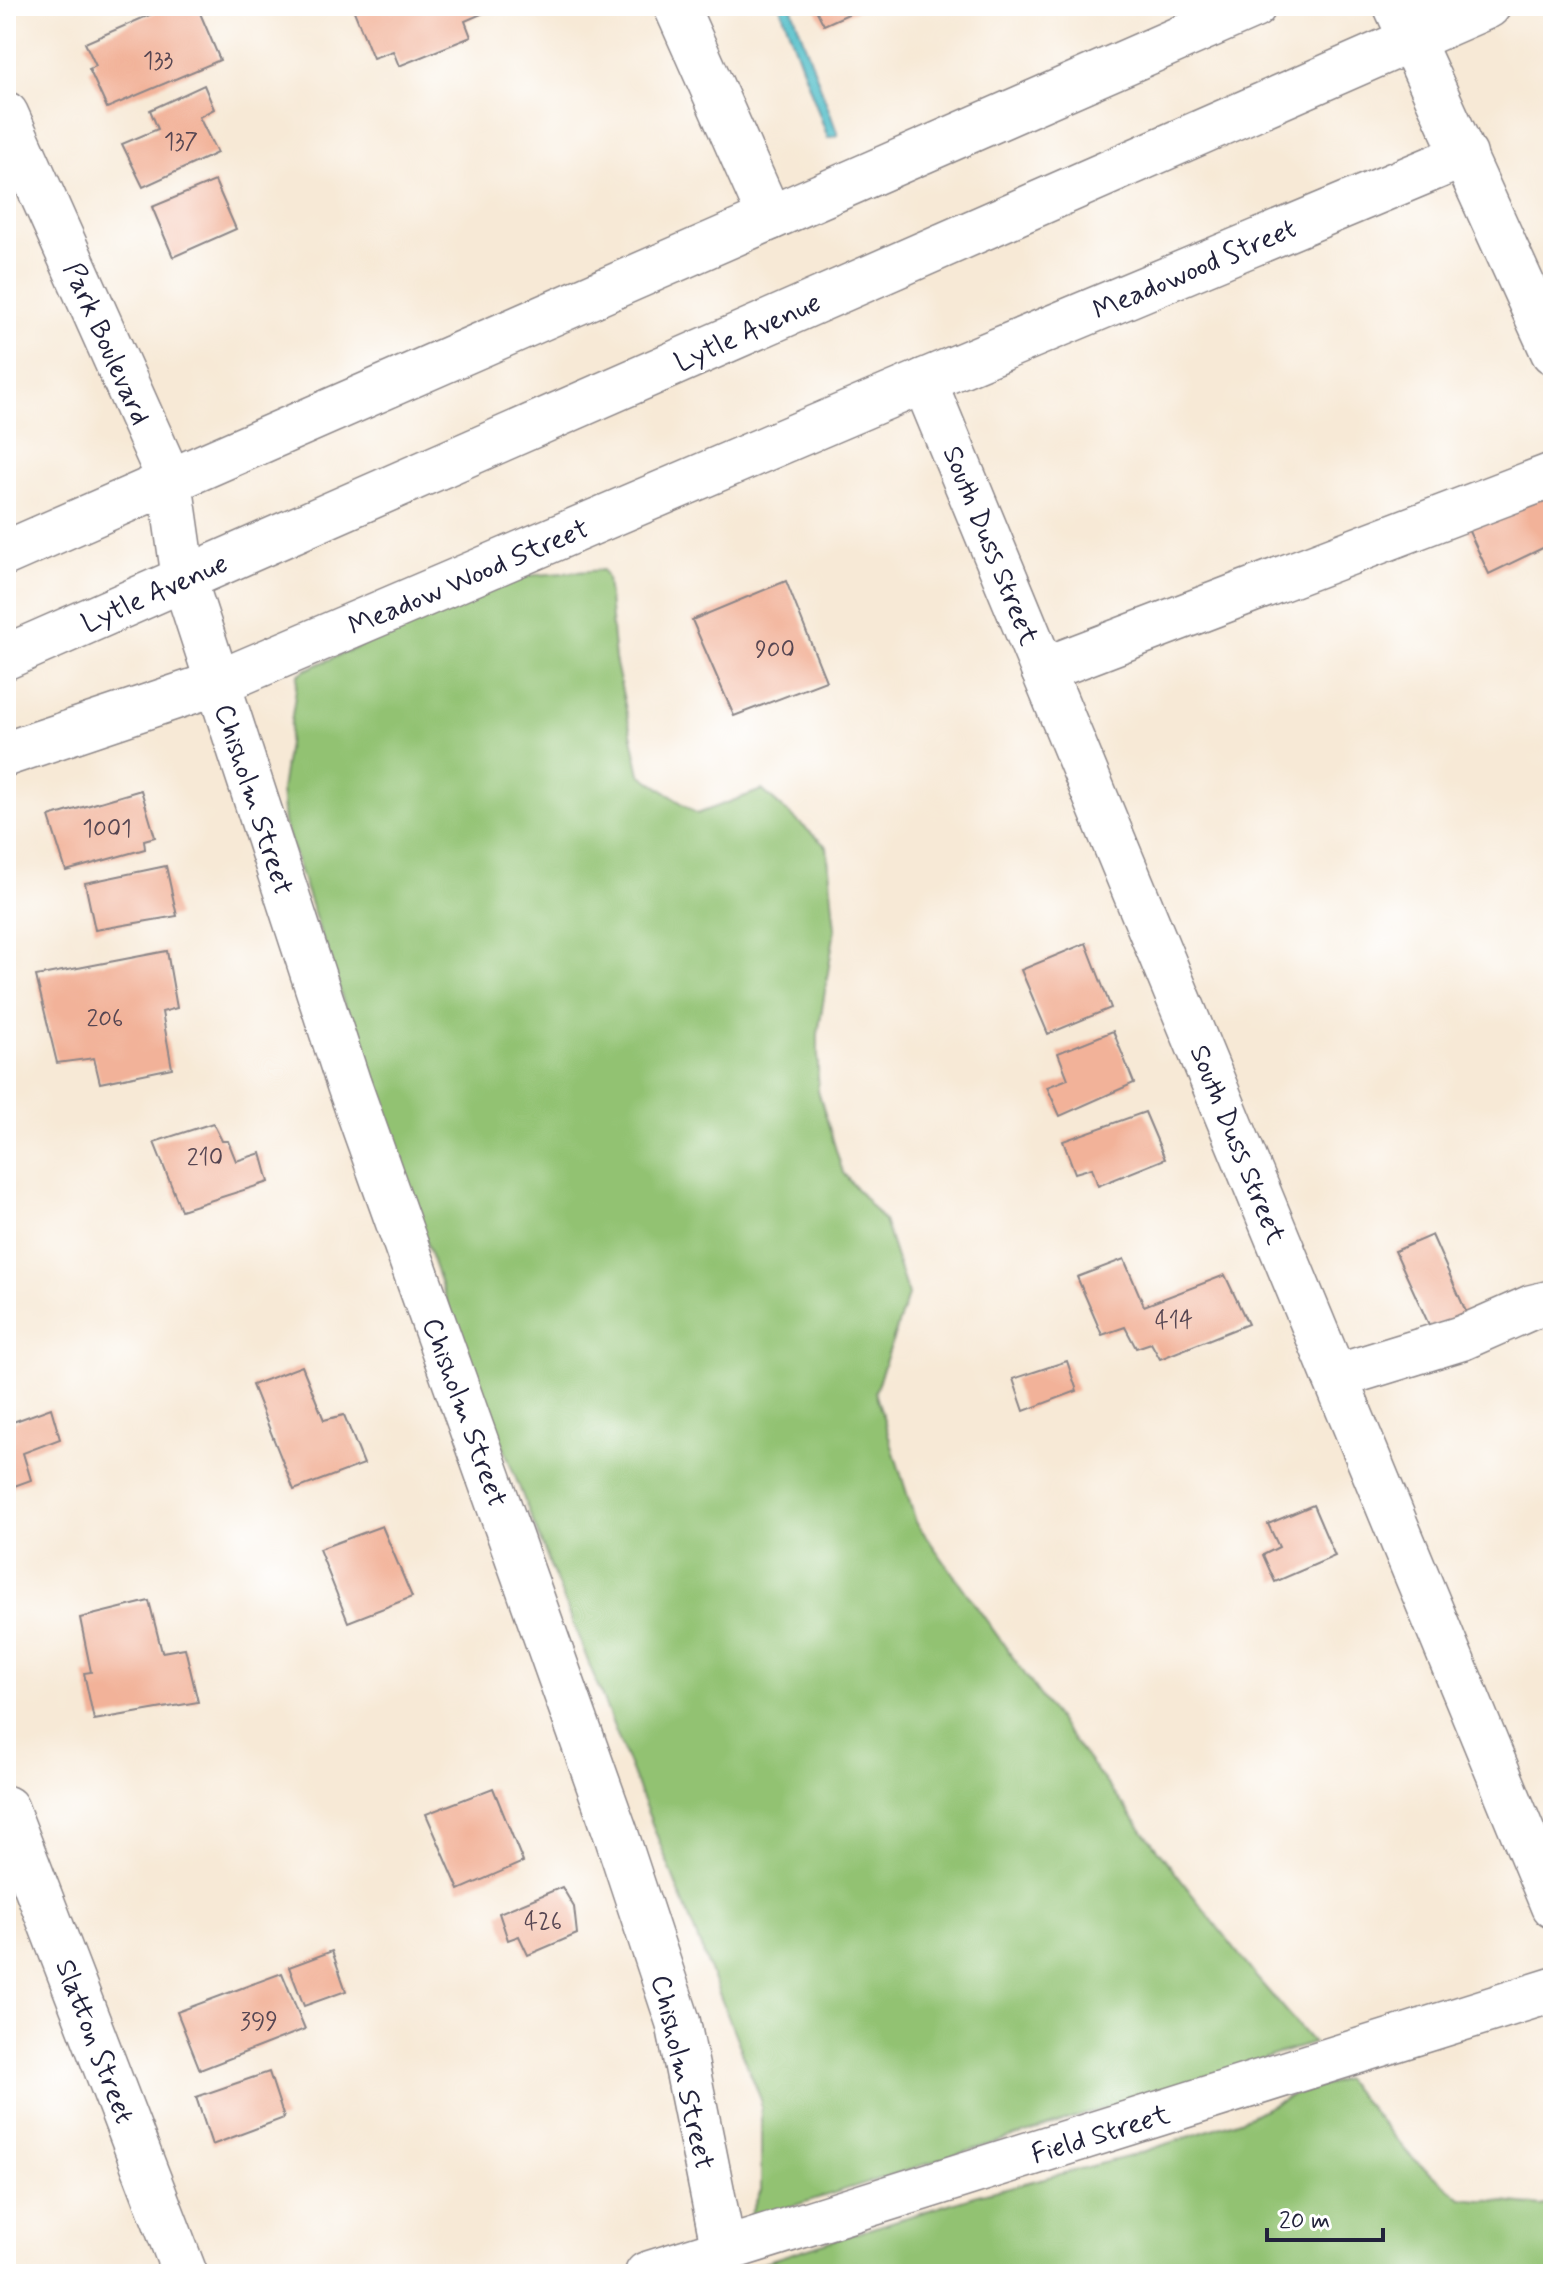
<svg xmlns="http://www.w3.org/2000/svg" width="1559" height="2280" viewBox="0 0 1559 2280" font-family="Mynerve,sans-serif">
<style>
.green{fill:#92c272;stroke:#5a7256;stroke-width:2}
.water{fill:#52bfc9;stroke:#3a7082;stroke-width:2}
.building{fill:#f2b299}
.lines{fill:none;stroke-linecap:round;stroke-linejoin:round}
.minor-casing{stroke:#8c8688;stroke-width:47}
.major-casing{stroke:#8c8688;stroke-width:47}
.minor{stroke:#fff;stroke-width:44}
.major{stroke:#fff;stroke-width:44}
.labels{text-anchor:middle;stroke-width:6;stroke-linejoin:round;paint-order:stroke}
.number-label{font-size:24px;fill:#564652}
.street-label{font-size:28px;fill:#22223b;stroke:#fff}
</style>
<rect width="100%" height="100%" fill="#fff"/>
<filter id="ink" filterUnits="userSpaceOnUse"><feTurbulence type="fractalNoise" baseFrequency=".0125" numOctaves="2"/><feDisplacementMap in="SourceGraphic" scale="16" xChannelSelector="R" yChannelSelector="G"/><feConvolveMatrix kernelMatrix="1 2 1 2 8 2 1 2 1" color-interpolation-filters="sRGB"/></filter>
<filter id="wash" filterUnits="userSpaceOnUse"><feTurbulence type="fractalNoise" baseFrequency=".006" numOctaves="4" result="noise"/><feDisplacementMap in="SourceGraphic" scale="32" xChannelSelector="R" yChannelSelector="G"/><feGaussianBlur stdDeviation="1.8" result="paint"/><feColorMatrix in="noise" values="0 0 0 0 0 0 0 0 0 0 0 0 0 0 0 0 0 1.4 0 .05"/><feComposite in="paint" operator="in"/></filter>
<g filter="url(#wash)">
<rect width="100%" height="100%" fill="#f7e9d6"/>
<g class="green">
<polygon points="603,570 607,578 615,659 640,774 697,814 762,790 827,847 835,929 818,1034 818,1091 843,1173 884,1221 908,1295 875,1392 916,1522 1062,1726 1257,1978 1313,2043 748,2220 761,2190 761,2100 455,1324 368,1077 284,823 281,790 298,675 305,670 523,576"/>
<polygon points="1344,2079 1412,2158 1461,2198 1542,2206 1553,2201 1553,2274 726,2274 974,2196 1127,2157 1249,2117 1290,2096"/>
</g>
<polygon class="water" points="780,6 791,6 838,135 828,138"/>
<g id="blocks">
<g class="building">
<polygon points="170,6 197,6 220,60 107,108 89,69 96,66 85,43"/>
<polygon points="352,6 484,6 486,12 465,21 471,37 399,66 393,51 373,58"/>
<polygon points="814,6 866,6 824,25"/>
<polygon points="204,85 214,109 199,117 217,153 143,187 122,144 158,129 150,110"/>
<polygon points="215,181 236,229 173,257 152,207"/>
<polygon points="1544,487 1553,505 1553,543 1489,574 1465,523"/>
<polygon points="786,581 826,681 734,716 692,620"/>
<polygon points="141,790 155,837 144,840 145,849 66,871 49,817"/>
<polygon points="166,866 177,916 95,930 85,883"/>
<polygon points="1086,943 1111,1008 1048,1034 1021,970"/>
<polygon points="167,951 177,1008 162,1012 172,1068 100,1083 94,1058 57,1063 36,976"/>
<polygon points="1113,1031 1134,1083 1060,1116 1047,1087 1068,1079 1058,1053"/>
<polygon points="1145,1112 1165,1159 1098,1186 1092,1168 1075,1173 1063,1141"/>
<polygon points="213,1123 222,1141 228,1141 236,1161 261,1153 269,1182 181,1210 154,1142"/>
<polygon points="1432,1235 1467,1314 1430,1327 1395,1251"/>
<polygon points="1124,1259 1144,1306 1225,1275 1248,1324 1160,1359 1151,1343 1136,1348 1125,1327 1102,1335 1077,1277"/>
<polygon points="1067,1361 1077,1391 1024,1411 1013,1379"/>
<polygon points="302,1366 324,1420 344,1415 364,1464 294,1490 252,1385"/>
<polygon points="6,1406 13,1422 51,1408 60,1439 23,1453 31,1480 6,1489"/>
<polygon points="1313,1505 1335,1556 1275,1582 1263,1555 1279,1547 1268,1524"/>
<polygon points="382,1526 412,1597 348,1622 319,1549"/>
<polygon points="149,1601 162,1652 185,1648 198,1702 94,1720 84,1673 91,1672 80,1618"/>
<polygon points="493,1788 523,1862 459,1890 426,1814"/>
<polygon points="562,1887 574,1907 577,1934 528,1955 519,1936 508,1940 499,1913"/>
<polygon points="332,1951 346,1991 304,2006 289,1967"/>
<polygon points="282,1973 305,2029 200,2070 177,2012"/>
<polygon points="269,2072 284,2118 212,2145 196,2097"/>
</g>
</g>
</g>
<g filter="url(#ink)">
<use href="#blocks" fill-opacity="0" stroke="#8c8688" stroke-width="2"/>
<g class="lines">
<defs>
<g id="minor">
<polyline points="676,6 770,218"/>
<polyline points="1396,6 1553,352"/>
<polyline points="6,114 170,481 184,579 349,1085 616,1834 678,2022 724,2251"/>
<polyline points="924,381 1553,1906"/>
<polyline points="1043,670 1553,475"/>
<polyline points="6,754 217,683 924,381 1465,155"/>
<polyline points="1335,1377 1462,1338 1532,1307 1553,1302"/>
<polyline points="6,1808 185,2274"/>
<polyline points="647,2274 1553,1990"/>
</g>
<g id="major">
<polyline points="6,553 1254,6"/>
<polyline points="6,657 1488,6"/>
</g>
</defs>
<use href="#minor" class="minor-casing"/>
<use href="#major" class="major-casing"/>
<use href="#minor" class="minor"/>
<use href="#major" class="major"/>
</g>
</g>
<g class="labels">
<g class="number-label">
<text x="158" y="68">133</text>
<text x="181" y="149">137</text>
<text x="775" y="657">900</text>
<text x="107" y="836">1001</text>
<text x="105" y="1026">206</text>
<text x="205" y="1165">210</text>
<text x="1174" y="1328">414</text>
<text x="543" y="1929">426</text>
<text x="259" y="2029">399</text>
</g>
<g class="street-label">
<text transform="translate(1194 268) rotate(-23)" y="10">Meadowood Street</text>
<text transform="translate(747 331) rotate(-24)" y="10">Lytle Avenue</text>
<text transform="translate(108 343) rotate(66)" y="10">Park Boulevard</text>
<text transform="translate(992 545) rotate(68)" y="10">South Duss Street</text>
<text transform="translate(468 576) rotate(-23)" y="10">Meadow Wood Street</text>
<text transform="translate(154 592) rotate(-24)" y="10">Lytle Avenue</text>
<text transform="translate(255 799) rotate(72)" y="10">Chisholm Street</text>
<text transform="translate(1239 1144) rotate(68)" y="10">South Duss Street</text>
<text transform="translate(466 1412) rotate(70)" y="10">Chisholm Street</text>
<text transform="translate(96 2041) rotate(69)" y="10">Slatton Street</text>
<text transform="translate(684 2072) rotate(77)" y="10">Chisholm Street</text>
<text transform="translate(1100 2133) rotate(-17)" y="10">Field Street</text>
</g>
</g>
<rect width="1559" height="2280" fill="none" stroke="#fff" stroke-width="32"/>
<path d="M1267 2228v12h116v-12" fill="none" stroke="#22223b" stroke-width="4"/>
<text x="1279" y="2228" font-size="24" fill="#22223b" stroke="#ffffff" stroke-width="6" paint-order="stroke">20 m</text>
</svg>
